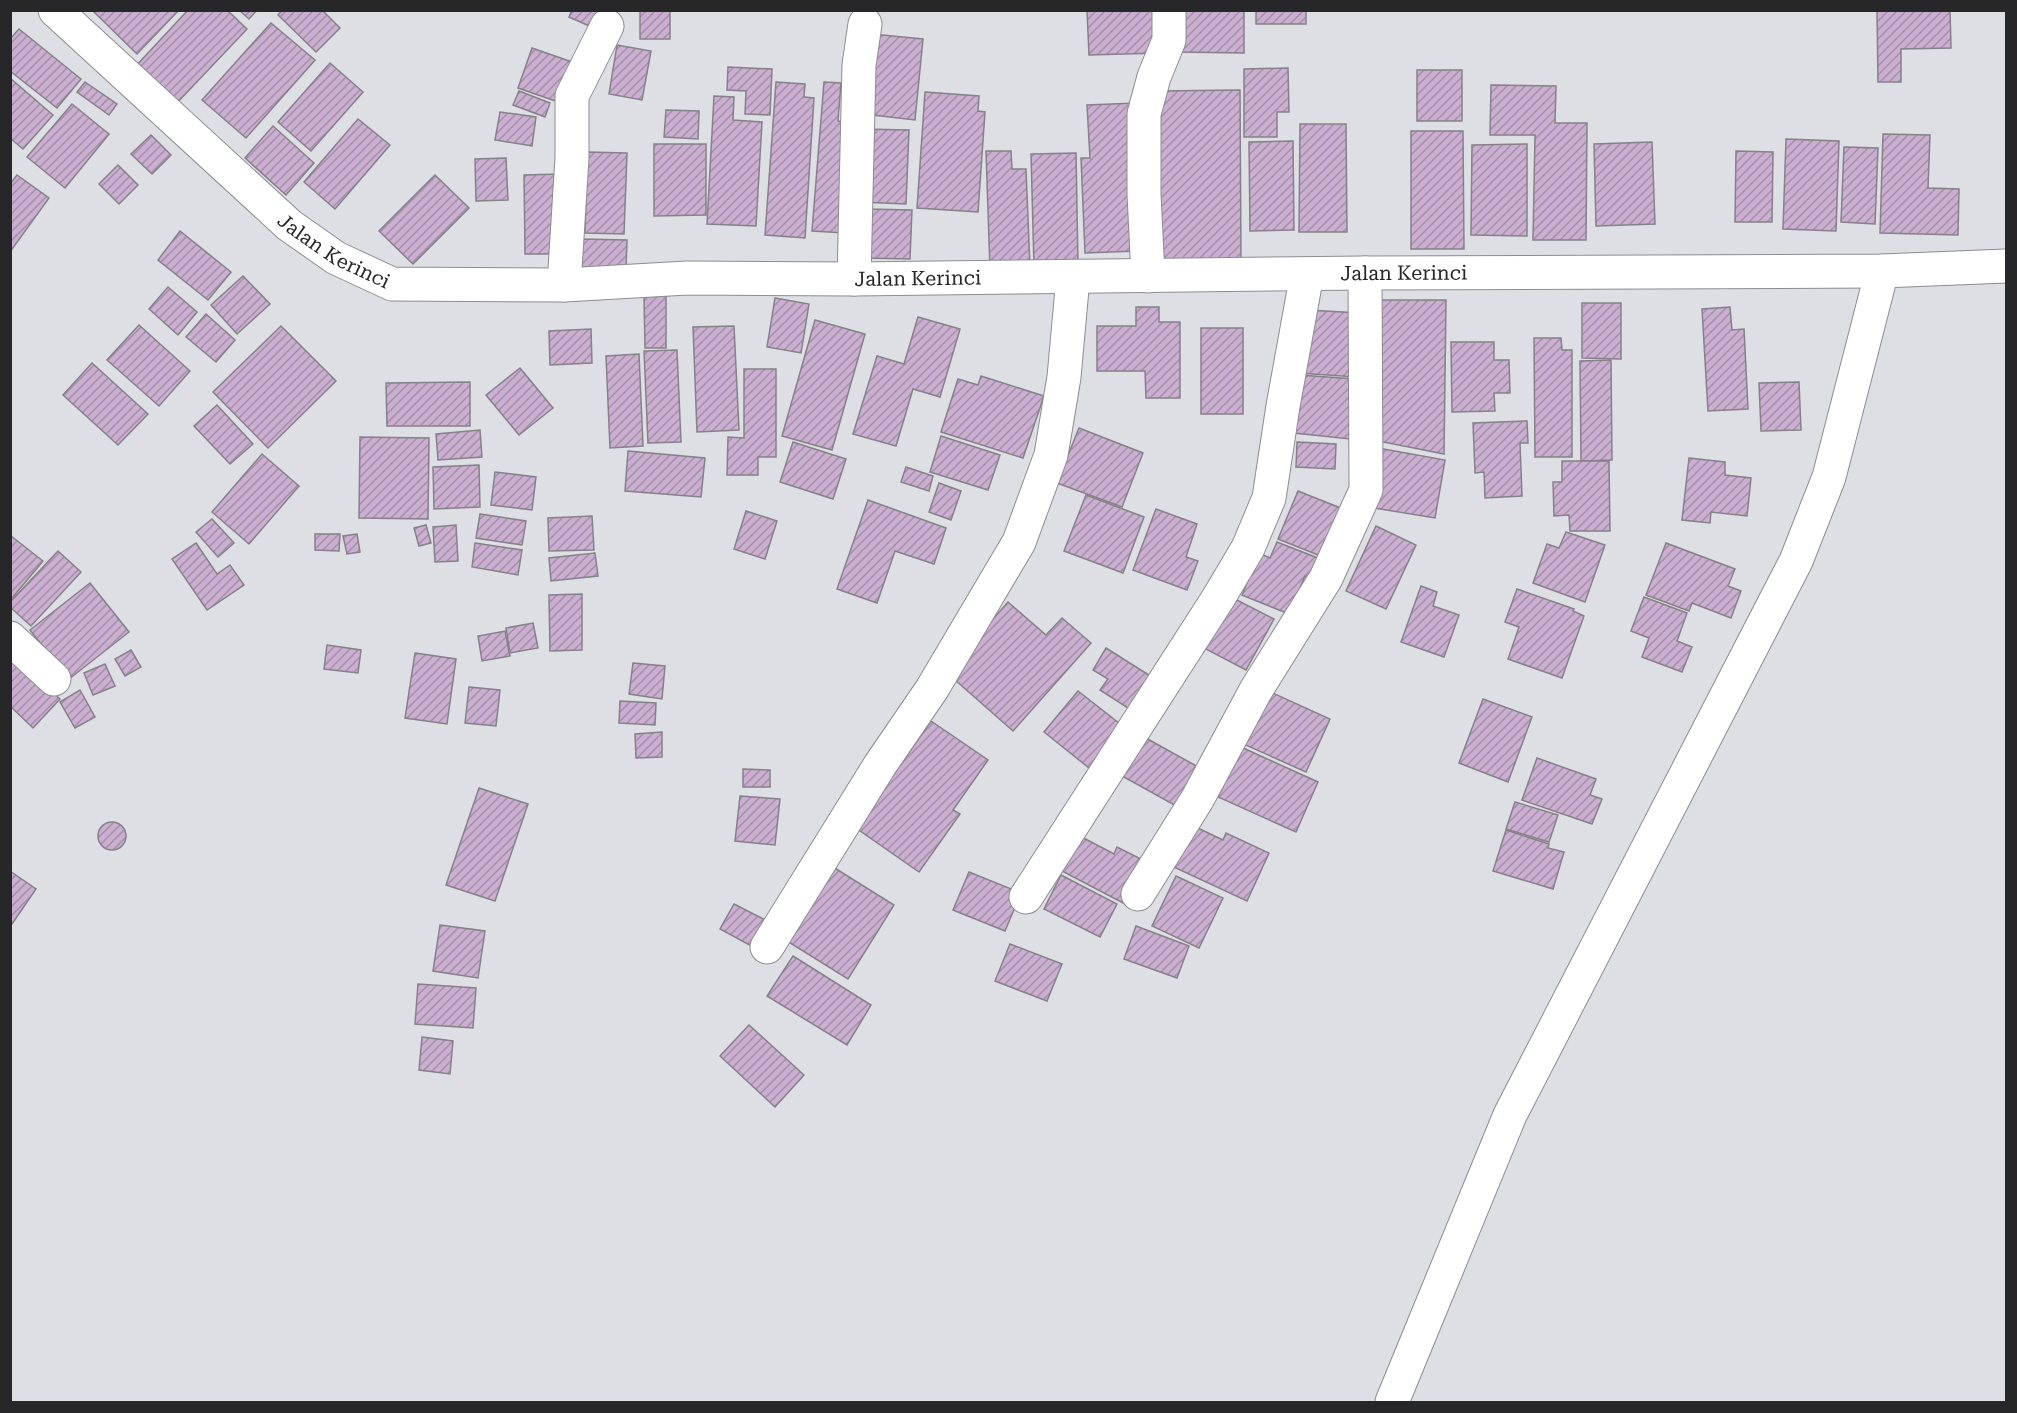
<svg xmlns="http://www.w3.org/2000/svg" width="2017" height="1413" viewBox="0 0 2017 1413" font-family="'Roboto Serif',serif">
<style>
.building{fill:url(#building-hatch);stroke:#858186;stroke-width:1.5}
.lines{fill:none;stroke-linecap:round;stroke-linejoin:round}
.minor-casing{stroke:#8c8c92;stroke-width:35}
.minor{stroke:#fff;stroke-width:33}
.labels{text-anchor:middle;stroke-width:6;stroke-linejoin:round;paint-order:stroke}
.street-label{font-size:20px;fill:#272729;stroke:#dedfe5}
</style>
<defs>
<pattern id="building-hatch" width="6" height="6" patternUnits="userSpaceOnUse" patternTransform="scale(1.5)"><rect width="6" height="6" fill="#caafd1"/><path d="M-1 1l2-2M0 6l6-6M5 7l2-2" fill="none" stroke="#a48eaa"/></pattern>
</defs>
<rect width="100%" height="100%" fill="#dedfe5"/>
<g class="building">
<polygon points="92,10 179,10 137,54"/>
<polygon points="188,10 227,10 247,29 175,105 135,67"/>
<polygon points="239,10 257,10 249,19"/>
<polygon points="282,10 322,10 340,28 316,52 278,15"/>
<polygon points="572,10 604,10 596,29 569,17"/>
<polygon points="1087,10 1157,10 1159,53 1089,55"/>
<polygon points="1178,10 1244,10 1244,53 1177,52"/>
<rect x="1256" y="10" width="50" height="14"/>
<polygon points="1877,10 1950,10 1951,48 1901,49 1901,82 1878,82"/>
<rect x="640" y="11" width="30" height="28"/>
<polygon points="271,23 315,60 246,138 202,100"/>
<polygon points="19,29 81,79 57,108 10,71 10,39"/>
<polygon points="872,34 923,39 915,120 864,114"/>
<polygon points="617,45 651,51 642,100 609,94"/>
<polygon points="532,48 575,63 561,103 518,88"/>
<polygon points="330,63 363,92 311,151 278,122"/>
<polygon points="728,67 772,69 770,115 745,114 746,91 727,90"/>
<polygon points="1288,68 1289,112 1277,112 1277,137 1244,137 1244,69"/>
<rect x="1417" y="70" width="45" height="51"/>
<polygon points="10,78 53,115 23,149 10,138"/>
<polygon points="85,82 117,104 109,115 77,92"/>
<polygon points="776,82 805,84 804,97 814,98 805,238 765,235"/>
<polygon points="824,82 841,83 838,121 854,122 845,233 812,231"/>
<polygon points="1491,85 1556,86 1555,123 1587,123 1586,240 1533,240 1535,135 1490,135"/>
<polygon points="1240,90 1241,266 1154,268 1158,91"/>
<polygon points="519,91 550,103 545,117 513,105"/>
<polygon points="925,92 979,96 978,111 985,112 978,212 917,208"/>
<polygon points="714,96 734,97 733,120 762,122 756,226 707,224"/>
<polygon points="1137,103 1136,251 1085,253 1081,158 1090,158 1087,105"/>
<polygon points="72,104 109,134 65,188 27,157"/>
<polygon points="666,110 699,111 698,139 664,137"/>
<polygon points="500,112 536,117 532,146 495,140"/>
<polygon points="358,119 390,145 335,209 304,182"/>
<polygon points="1300,124 1346,124 1347,232 1299,232"/>
<polygon points="273,126 314,163 286,195 245,158"/>
<polygon points="861,129 909,130 906,204 859,202"/>
<polygon points="1411,131 1463,131 1464,249 1411,249"/>
<polygon points="1883,134 1930,135 1928,188 1959,189 1958,235 1880,233"/>
<polygon points="151,135 171,155 152,174 131,154"/>
<polygon points="1786,139 1839,141 1836,231 1783,229"/>
<polygon points="1293,141 1294,230 1250,231 1249,142"/>
<polygon points="1652,142 1655,224 1596,226 1594,144"/>
<polygon points="654,144 706,144 706,215 654,216"/>
<polygon points="1527,144 1527,236 1471,235 1472,145"/>
<polygon points="1844,147 1878,148 1875,224 1841,222"/>
<polygon points="986,151 1011,151 1012,169 1026,169 1030,268 990,270"/>
<polygon points="1736,151 1773,152 1772,222 1735,222"/>
<polygon points="587,152 627,153 624,234 585,233"/>
<polygon points="1076,153 1078,265 1034,266 1031,154"/>
<polygon points="506,158 508,200 476,201 475,159"/>
<polygon points="118,165 138,185 119,204 99,184"/>
<polygon points="561,174 562,254 525,254 524,175"/>
<polygon points="17,175 49,198 10,252 10,184"/>
<polygon points="435,175 469,208 413,264 379,231"/>
<polygon points="867,209 912,210 910,259 865,258"/>
<polygon points="180,231 231,272 208,300 158,260"/>
<polygon points="580,239 627,240 626,268 579,267"/>
<polygon points="243,276 270,304 237,334 211,305"/>
<polygon points="168,287 197,312 178,335 149,309"/>
<polygon points="666,295 666,348 645,348 644,296"/>
<polygon points="775,298 809,304 801,353 767,347"/>
<polygon points="1380,300 1446,300 1444,454 1378,441"/>
<polygon points="1582,303 1621,303 1621,359 1582,358"/>
<polygon points="1136,307 1159,307 1159,322 1180,322 1180,398 1146,398 1145,371 1097,371 1097,326 1136,326"/>
<polygon points="1730,307 1732,330 1744,329 1748,409 1708,411 1702,309"/>
<polygon points="1307,310 1360,313 1356,377 1299,373"/>
<polygon points="206,314 235,340 216,362 186,337"/>
<polygon points="918,317 960,329 940,397 913,389 896,446 853,434 877,356 904,364"/>
<polygon points="815,320 865,334 832,450 782,436"/>
<polygon points="139,325 190,371 159,406 107,360"/>
<polygon points="281,326 336,381 268,448 213,392"/>
<polygon points="734,326 739,430 697,432 693,327"/>
<rect x="1201" y="328" width="42" height="86"/>
<polygon points="591,329 592,363 550,365 549,331"/>
<polygon points="1534,338 1561,338 1562,350 1572,350 1572,457 1535,457"/>
<polygon points="1451,342 1494,342 1494,360 1509,360 1510,393 1494,393 1495,411 1452,412"/>
<polygon points="677,350 681,442 648,443 644,351"/>
<polygon points="639,354 643,446 610,448 606,356"/>
<polygon points="1611,360 1612,460 1581,461 1580,361"/>
<polygon points="92,363 148,414 118,445 63,395"/>
<polygon points="520,368 553,408 519,435 486,395"/>
<polygon points="744,369 776,369 776,457 758,457 758,475 727,475 728,437 744,438"/>
<polygon points="1299,375 1355,379 1350,439 1294,433"/>
<polygon points="981,376 1044,396 1023,458 941,432 958,379 978,385"/>
<polygon points="470,382 470,426 387,426 386,383"/>
<polygon points="1799,382 1801,430 1761,431 1759,383"/>
<polygon points="217,405 253,444 230,464 194,426"/>
<polygon points="1527,421 1528,443 1520,443 1522,496 1485,498 1484,472 1475,473 1473,423"/>
<polygon points="1079,428 1143,453 1122,507 1057,483"/>
<polygon points="480,430 482,457 438,460 436,434"/>
<polygon points="941,436 1000,455 988,490 930,472"/>
<polygon points="360,437 429,438 428,519 359,518"/>
<polygon points="793,442 846,459 833,499 780,482"/>
<polygon points="1297,442 1336,444 1335,469 1296,467"/>
<polygon points="1378,448 1445,460 1435,518 1368,507"/>
<polygon points="628,451 705,458 701,497 625,491"/>
<polygon points="262,454 299,486 249,544 212,512"/>
<polygon points="1689,458 1725,462 1725,475 1751,478 1747,516 1711,512 1710,523 1682,520"/>
<polygon points="1562,461 1609,461 1610,531 1570,531 1569,515 1554,516 1553,482 1562,482"/>
<polygon points="479,465 480,507 434,509 433,467"/>
<polygon points="906,467 933,476 929,491 901,482"/>
<polygon points="495,472 536,477 532,510 491,505"/>
<polygon points="939,483 961,491 951,520 929,512"/>
<polygon points="1298,491 1343,509 1323,557 1278,539"/>
<polygon points="1086,495 1144,517 1123,573 1064,551"/>
<polygon points="868,500 946,528 934,564 895,551 877,603 837,589"/>
<polygon points="1156,509 1197,524 1186,557 1198,561 1187,590 1133,570"/>
<polygon points="746,511 777,521 765,559 734,549"/>
<polygon points="480,514 526,521 522,545 476,538"/>
<polygon points="592,516 594,550 549,551 548,518"/>
<polygon points="212,519 234,543 218,557 196,532"/>
<polygon points="426,525 431,543 419,546 414,528"/>
<polygon points="456,525 458,561 435,562 433,527"/>
<polygon points="1376,526 1416,545 1386,609 1346,591"/>
<polygon points="1566,532 1605,545 1585,602 1533,583 1547,544 1559,548"/>
<polygon points="315,534 340,534 339,551 315,550"/>
<polygon points="357,534 360,552 347,554 343,536"/>
<polygon points="11,536 43,561 12,598 10,597"/>
<polygon points="1277,542 1323,560 1314,580 1305,576 1289,614 1242,595 1259,553 1270,558"/>
<polygon points="196,543 217,574 230,565 244,585 207,610 172,559"/>
<polygon points="475,543 522,550 518,575 472,567"/>
<polygon points="1666,543 1735,569 1728,586 1741,591 1731,618 1692,603 1689,611 1646,595"/>
<polygon points="58,551 81,572 31,626 10,607 10,602"/>
<polygon points="595,553 598,576 551,581 549,558"/>
<polygon points="90,583 129,632 69,679 30,630"/>
<polygon points="1421,586 1437,592 1433,606 1459,615 1444,657 1401,642"/>
<polygon points="1517,589 1574,609 1573,611 1584,616 1562,678 1508,659 1519,627 1505,622"/>
<polygon points="582,594 582,650 550,651 549,595"/>
<polygon points="1231,597 1274,619 1246,670 1204,648"/>
<polygon points="1644,597 1687,613 1677,641 1692,647 1682,672 1642,657 1649,638 1631,631"/>
<polygon points="1008,602 1046,635 1062,618 1091,643 1013,731 946,672"/>
<polygon points="533,623 538,648 510,653 506,628"/>
<polygon points="505,631 510,656 482,661 478,636"/>
<polygon points="327,645 361,650 358,673 324,669"/>
<polygon points="1106,648 1152,677 1131,710 1100,690 1108,679 1093,670"/>
<polygon points="131,650 141,667 125,676 115,659"/>
<polygon points="10,652 60,699 33,728 10,706"/>
<polygon points="415,653 456,659 447,724 405,718"/>
<polygon points="633,663 665,666 662,699 629,694"/>
<polygon points="105,664 115,686 93,695 84,673"/>
<polygon points="469,687 500,690 496,726 465,723"/>
<polygon points="1264,689 1330,719 1306,772 1239,742"/>
<polygon points="80,690 95,717 75,728 60,702"/>
<polygon points="1078,691 1128,730 1094,772 1044,732"/>
<polygon points="1483,699 1532,717 1508,782 1459,763"/>
<polygon points="620,701 656,703 655,725 619,723"/>
<polygon points="931,721 988,760 953,810 960,814 919,872 856,828"/>
<polygon points="662,732 662,757 636,758 635,734"/>
<polygon points="1144,737 1200,768 1178,807 1122,776"/>
<polygon points="1241,747 1318,782 1296,832 1218,797"/>
<polygon points="1537,758 1596,779 1590,795 1602,799 1592,824 1522,800"/>
<polygon points="743,769 770,770 770,787 743,787"/>
<polygon points="479,788 528,804 495,901 446,885"/>
<polygon points="740,796 780,799 775,845 735,841"/>
<polygon points="1515,802 1558,815 1549,842 1506,829"/>
<polygon points="1185,822 1223,840 1226,833 1269,853 1247,901 1165,863"/>
<circle cx="112" cy="836" r="14"/>
<polygon points="1506,830 1549,844 1548,848 1564,852 1553,889 1493,871"/>
<polygon points="1076,834 1114,854 1117,847 1147,862 1125,904 1058,869"/>
<polygon points="833,867 894,905 848,979 787,941"/>
<polygon points="10,871 36,889 12,924 10,923"/>
<polygon points="969,872 1021,893 1005,931 953,910"/>
<polygon points="1061,875 1117,904 1100,937 1044,909"/>
<polygon points="1176,876 1223,898 1199,948 1152,926"/>
<polygon points="734,904 769,922 755,948 720,929"/>
<polygon points="440,925 485,931 478,978 433,971"/>
<polygon points="1136,926 1189,946 1177,978 1124,959"/>
<polygon points="1010,944 1062,964 1047,1001 995,981"/>
<polygon points="793,956 871,1005 847,1045 767,996"/>
<polygon points="418,984 476,988 473,1028 415,1024"/>
<polygon points="749,1025 804,1075 775,1107 720,1056"/>
<polygon points="422,1037 453,1041 450,1074 419,1070"/>
</g>
<g class="lines">
<defs>
<g id="minor">
<path id="s1" d="M55,10L289,225L336,258L392,284L564,285L687,278L854,279L1365,273L1882,271L2006,266"/>
<polyline points="1148,276 1144,194 1144,114 1154,77 1169,40 1169,10"/>
<polyline points="854,279 859,65 865,24"/>
<polyline points="564,285 572,158 572,96 607,26"/>
<polyline points="10,638 54,679"/>
<polyline points="1138,894 1198,798 1256,690 1326,578 1366,490 1365,273"/>
<polyline points="1026,897 1219,597 1248,548 1269,498 1283,406 1307,274"/>
<polyline points="767,947 880,765 932,689 1019,542 1051,455 1064,377 1073,278"/>
<polyline points="1392,1402 1510,1115 1796,561 1829,477 1882,271"/>
</g>
</defs>
<use href="#minor" class="minor-casing"/>
<use href="#minor" class="minor"/>
</g>
<g class="labels">
<g class="street-label">
<text dy="7" stroke="none"><textPath href="#s1" startOffset="370">Jalan Kerinci</textPath></text>
<text dy="7" stroke="none"><textPath href="#s1" startOffset="1449">Jalan Kerinci</textPath></text>
<text dy="7" stroke="none"><textPath href="#s1" startOffset="963">Jalan Kerinci</textPath></text>
</g>
</g>
<rect width="2017" height="1413" fill="none" stroke="#272729" stroke-width="24"/>
</svg>
